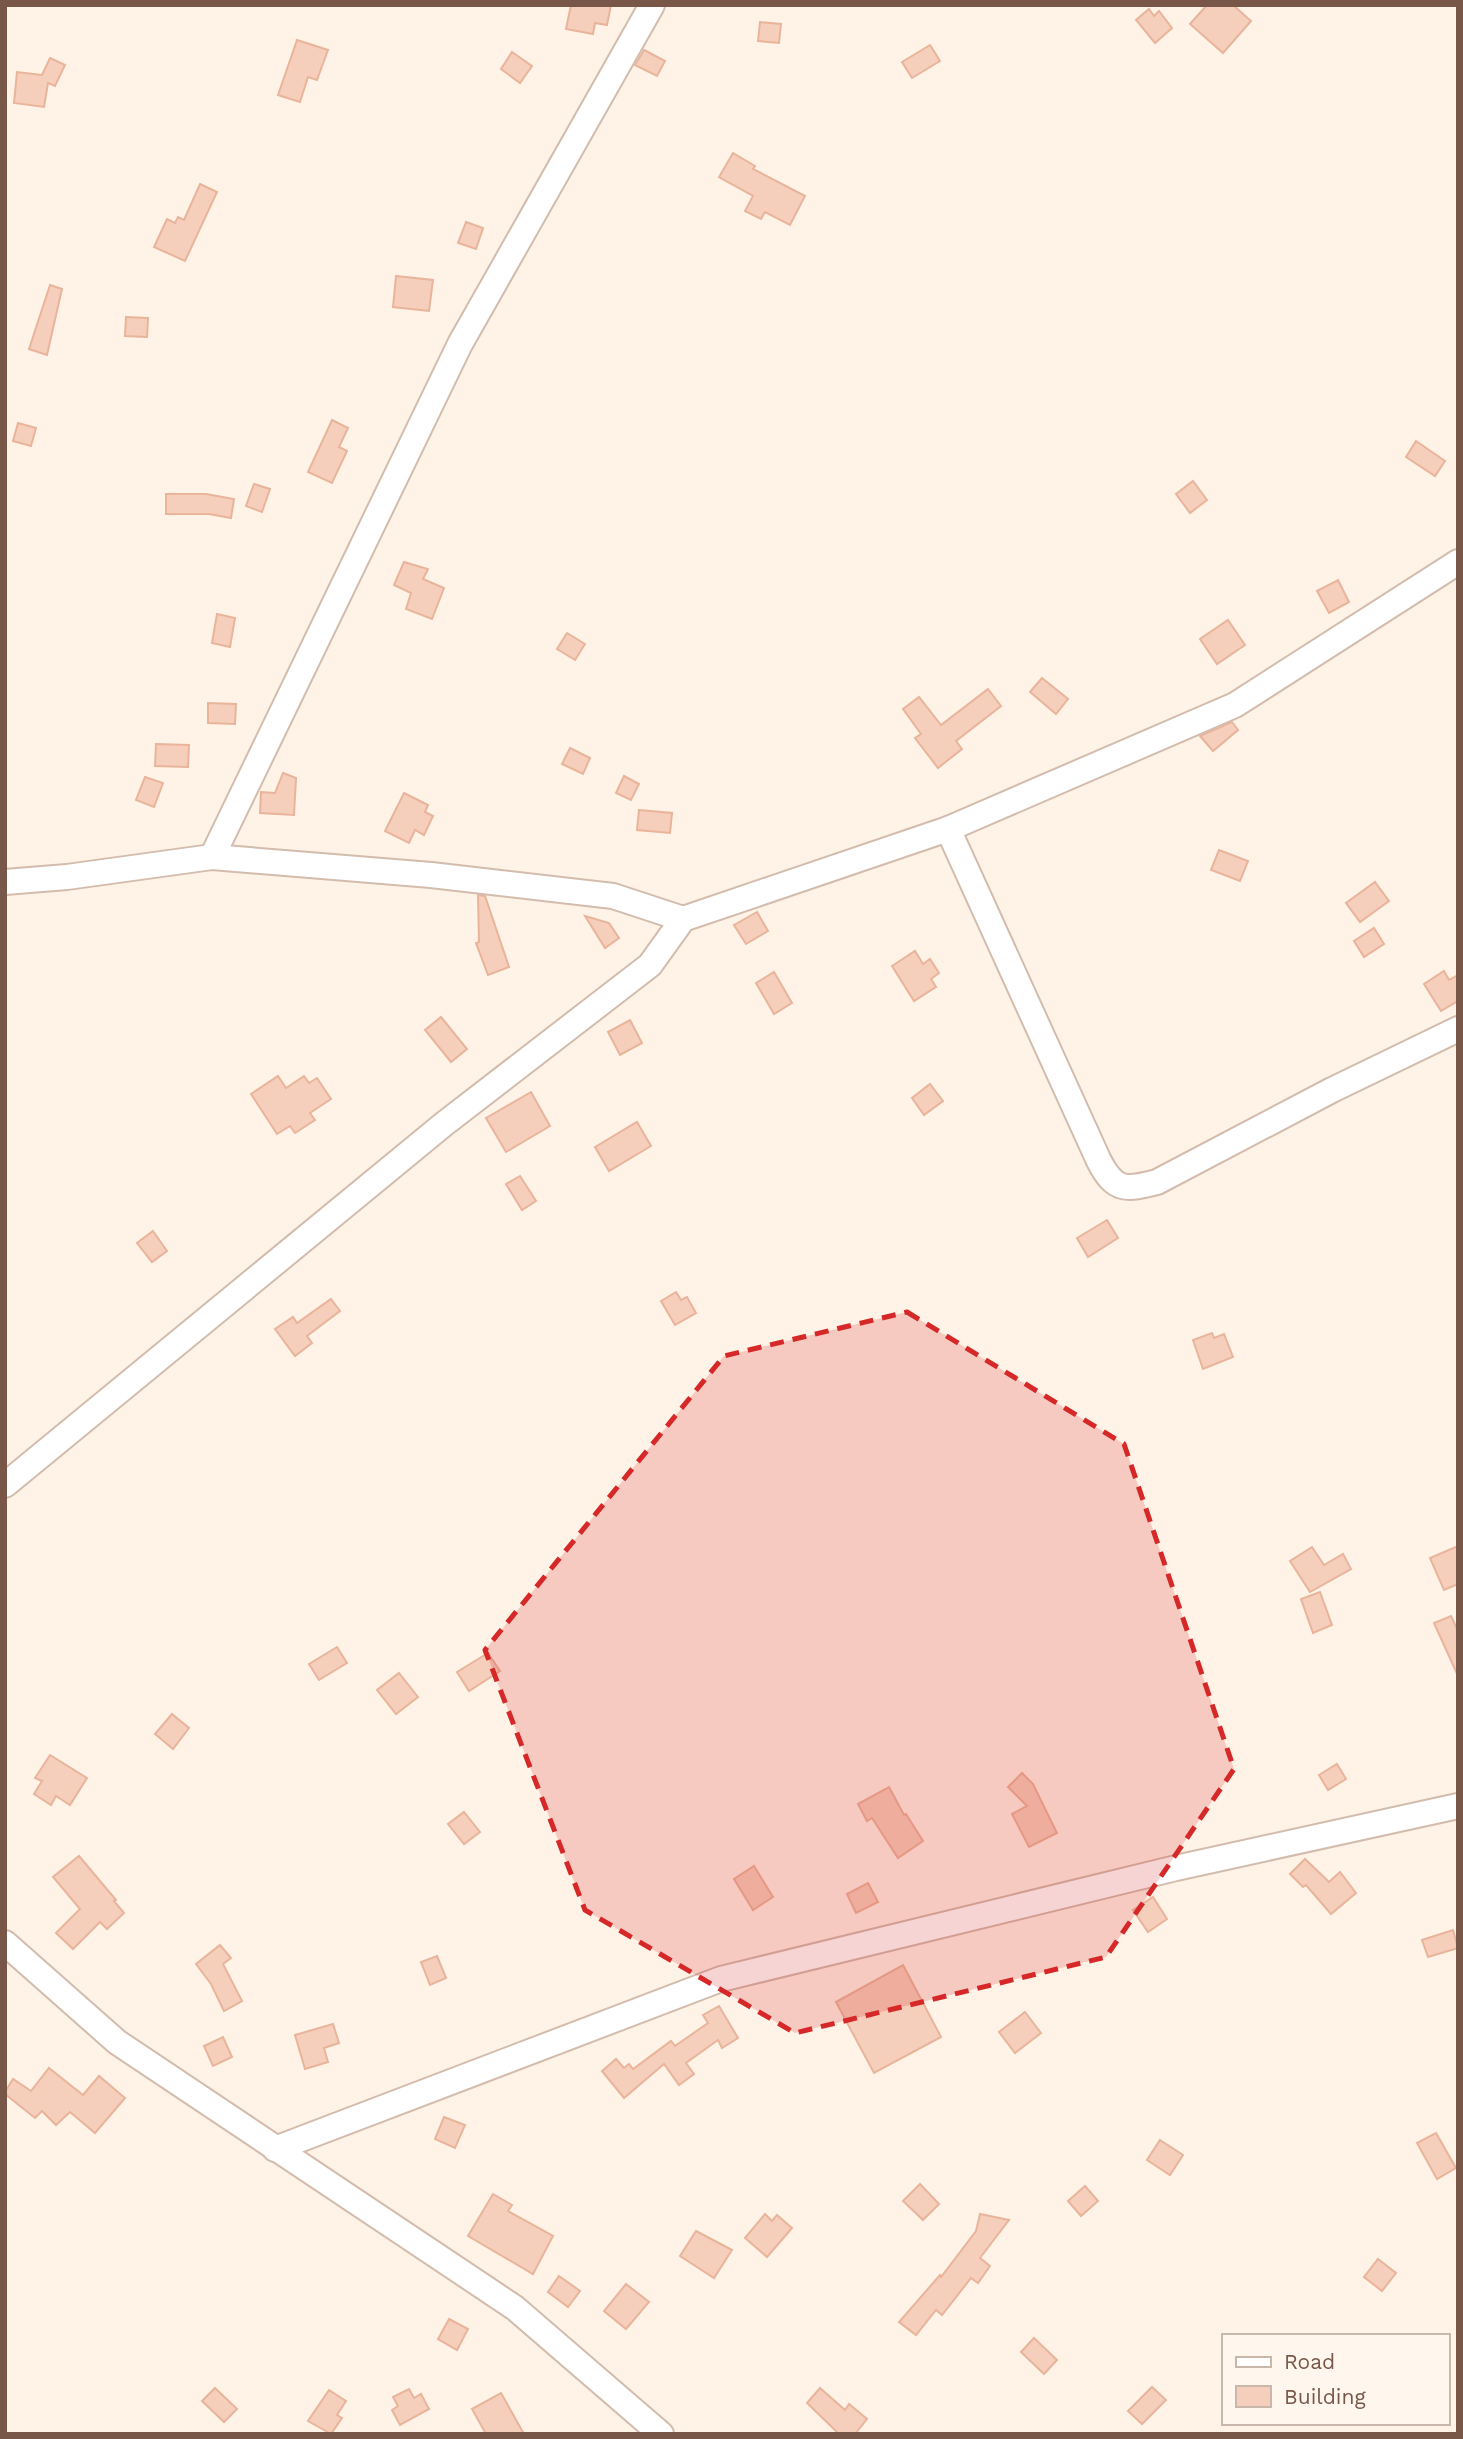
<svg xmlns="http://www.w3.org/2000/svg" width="1463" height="2439" viewBox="0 0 1463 2439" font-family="'Work Sans',sans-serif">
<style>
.building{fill:#f5cfbb;stroke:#e9b49b;stroke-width:2}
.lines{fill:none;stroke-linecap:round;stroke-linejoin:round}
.minor-casing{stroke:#d3bcad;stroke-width:28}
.minor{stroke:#fff;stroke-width:24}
.marked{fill:#d62828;fill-opacity:0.2;stroke:#d62828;stroke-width:5;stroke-dasharray:14 9;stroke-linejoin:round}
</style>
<rect width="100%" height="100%" fill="#fef3e6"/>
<g class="building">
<polygon points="571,5 611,5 607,25 595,23 593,34 566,29"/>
<polygon points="1207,5 1233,5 1251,21 1223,53 1190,24"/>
<polygon points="1149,9 1154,16 1159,11 1172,28 1155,43 1136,20"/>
<polygon points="760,22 781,24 779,43 758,41"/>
<polygon points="297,40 328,50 317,80 308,77 300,102 278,95"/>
<polygon points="930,45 940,61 912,78 902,62"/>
<polygon points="644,50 665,61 657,76 635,65"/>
<polygon points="512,52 532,66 520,83 501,69"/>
<polygon points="50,58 65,65 55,86 48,83 44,107 14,103 17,72 42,75"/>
<polygon points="733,153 755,166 753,169 805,196 790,225 765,212 761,219 745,211 753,196 719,177"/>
<polygon points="200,184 217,192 185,261 154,247 167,219 175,223 178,217 184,220"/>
<polygon points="466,222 483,228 476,249 458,243"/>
<polygon points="396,276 433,280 429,311 393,307"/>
<polygon points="50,285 62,289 47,355 29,349"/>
<polygon points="126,317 148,318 147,337 125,336"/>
<polygon points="332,420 348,428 339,447 347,451 332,483 308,472"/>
<polygon points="18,423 36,428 31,446 13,441"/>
<polygon points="1416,441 1445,461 1435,476 1406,457"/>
<polygon points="1193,481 1207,500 1190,513 1176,494"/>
<polygon points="254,484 270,489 262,512 246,506"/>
<polygon points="166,494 206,494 234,499 231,518 209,514 166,514"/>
<polygon points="404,562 428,569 423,579 444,588 432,619 406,609 411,593 394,585"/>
<polygon points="1338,580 1349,602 1329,613 1317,591"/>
<polygon points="217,614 235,618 230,647 212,643"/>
<polygon points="1228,620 1245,645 1217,664 1200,639"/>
<polygon points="567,633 585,644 575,660 557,649"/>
<polygon points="1042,678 1068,699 1056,714 1030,692"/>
<polygon points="988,689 1001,706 956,741 962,749 938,768 915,738 921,734 903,709 919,697 941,725"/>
<polygon points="208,703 236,704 235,724 208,723"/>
<polygon points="1232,722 1238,730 1213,751 1200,736"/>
<polygon points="156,744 189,745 188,767 155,766"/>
<polygon points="570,748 590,758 583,774 562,764"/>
<polygon points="283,773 296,778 294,815 260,813 261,792 275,793"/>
<polygon points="624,776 639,784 631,800 616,793"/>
<polygon points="145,777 163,783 154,807 136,800"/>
<polygon points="404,793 428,805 425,812 433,816 424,835 415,830 409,843 385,831"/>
<polygon points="639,810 672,813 670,833 637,830"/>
<polygon points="1219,850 1248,861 1240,881 1211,870"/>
<polygon points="1375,882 1389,901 1360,922 1346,903"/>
<polygon points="478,895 485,896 509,967 488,975 476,943 479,942"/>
<polygon points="757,912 768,931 746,944 734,925"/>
<polygon points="585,916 609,923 619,938 605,948"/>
<polygon points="1374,928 1384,944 1364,957 1354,941"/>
<polygon points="915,951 923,964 930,959 939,973 931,979 936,987 914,1001 892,966"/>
<polygon points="1444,971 1449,980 1458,975 1458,1001 1441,1011 1424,984"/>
<polygon points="774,972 792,1003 774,1014 756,983"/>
<polygon points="441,1017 467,1049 451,1062 425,1030"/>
<polygon points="630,1020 642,1043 620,1055 608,1032"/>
<polygon points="278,1076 286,1088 304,1076 309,1083 317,1078 331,1099 310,1113 315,1120 295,1133 290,1126 277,1134 251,1094"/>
<polygon points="930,1084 943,1101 924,1115 912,1098"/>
<polygon points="531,1092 550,1126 506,1152 486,1118"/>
<polygon points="637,1122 651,1146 609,1171 595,1147"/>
<polygon points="520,1176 536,1201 522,1210 506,1184"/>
<polygon points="1107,1220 1118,1238 1088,1257 1077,1238"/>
<polygon points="153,1231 167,1251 152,1262 137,1243"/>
<polygon points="676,1292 681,1300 687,1297 696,1313 675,1325 661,1301"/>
<polygon points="331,1299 340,1311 307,1336 312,1343 295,1356 275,1329 293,1317 297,1323"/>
<polygon points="1212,1333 1214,1338 1224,1334 1233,1357 1203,1369 1193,1340"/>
<polygon points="1458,1546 1458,1584 1444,1590 1430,1558"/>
<polygon points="1312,1547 1324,1565 1343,1554 1351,1569 1310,1592 1290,1561"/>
<polygon points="1320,1592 1332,1625 1313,1633 1301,1599"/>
<polygon points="1451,1616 1458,1631 1458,1676 1434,1623"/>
<polygon points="337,1647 347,1663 319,1680 309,1664"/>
<polygon points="488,1653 500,1671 469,1691 457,1672"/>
<polygon points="399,1673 418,1697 396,1714 377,1690"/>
<polygon points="172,1714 189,1728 173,1749 155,1734"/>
<polygon points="50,1755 87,1778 70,1805 56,1796 51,1805 34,1794 42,1781 35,1778"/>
<polygon points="1337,1764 1346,1779 1328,1790 1319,1775"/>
<polygon points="1022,1773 1033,1784 1057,1833 1029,1847 1012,1814 1027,1806 1008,1787"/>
<polygon points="889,1787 904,1815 906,1814 923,1841 898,1858 872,1818 867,1821 858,1804"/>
<polygon points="464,1812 480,1832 464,1844 448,1824"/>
<polygon points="79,1856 116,1900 114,1901 124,1913 107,1929 100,1922 73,1949 56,1933 80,1909 53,1877"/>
<polygon points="1305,1859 1329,1882 1340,1872 1356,1893 1331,1914 1306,1885 1303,1887 1290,1874"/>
<polygon points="754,1866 773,1897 753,1910 734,1879"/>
<polygon points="868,1883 878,1902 856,1913 847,1894"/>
<polygon points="1153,1897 1167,1919 1148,1932 1133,1910"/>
<polygon points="1453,1930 1458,1948 1428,1957 1422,1940"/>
<polygon points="220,1945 231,1958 223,1964 242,2001 224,2011 211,1984 196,1964"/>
<polygon points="437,1956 446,1978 430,1985 421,1962"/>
<polygon points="903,1965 941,2037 874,2073 836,2002"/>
<polygon points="719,2006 738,2038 722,2048 718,2040 686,2063 694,2074 679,2085 664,2064 624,2098 602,2071 616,2059 624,2068 629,2064 633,2069 671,2041 675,2046 708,2023 703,2015"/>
<polygon points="1025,2012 1041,2033 1015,2053 999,2032"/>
<polygon points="333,2024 339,2043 324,2048 328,2062 305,2069 295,2035"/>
<polygon points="223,2037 232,2057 213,2066 204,2046"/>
<polygon points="49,2068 83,2095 99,2076 125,2098 95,2133 70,2112 56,2125 42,2111 35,2118 5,2094 5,2092 13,2079 31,2091"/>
<polygon points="444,2117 465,2125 455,2148 435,2139"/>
<polygon points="1436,2133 1456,2168 1437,2179 1417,2143"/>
<polygon points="1160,2140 1183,2155 1170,2175 1147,2160"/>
<polygon points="920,2184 939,2204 923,2220 903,2201"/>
<polygon points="1085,2186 1098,2201 1081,2216 1068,2201"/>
<polygon points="493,2194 512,2205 508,2211 553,2236 533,2274 468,2236"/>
<polygon points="765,2214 772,2221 777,2215 792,2228 767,2257 745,2238"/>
<polygon points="980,2214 1009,2220 980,2258 990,2266 978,2283 971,2278 942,2315 936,2310 916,2335 899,2322 940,2275 941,2277 976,2231"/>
<polygon points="696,2231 732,2250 714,2278 680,2256"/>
<polygon points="1378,2259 1396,2273 1382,2291 1364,2277"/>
<polygon points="559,2276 580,2291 568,2307 548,2292"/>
<polygon points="626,2284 649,2302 626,2329 604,2311"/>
<polygon points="449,2319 468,2329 457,2350 438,2339"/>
<polygon points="1034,2338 1057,2360 1044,2374 1021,2352"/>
<polygon points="1152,2387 1166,2400 1142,2424 1128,2411"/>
<polygon points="215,2388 237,2409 224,2422 202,2401"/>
<polygon points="820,2388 845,2410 849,2404 867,2419 855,2434 839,2434 807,2403"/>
<polygon points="409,2389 414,2398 421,2394 429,2409 400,2425 392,2410 398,2406 393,2397"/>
<polygon points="329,2390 346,2401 337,2415 342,2418 331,2434 308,2421"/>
<polygon points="501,2393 524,2434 486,2434 472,2409"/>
</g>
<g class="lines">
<defs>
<g id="minor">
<path d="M948,829L1099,1161C1115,1192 1126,1190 1157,1182L1332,1090L1458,1029"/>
<polyline points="212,857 460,344 652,5"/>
<polyline points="5,882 67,877 212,857 431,875 613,896 683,919"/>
<polyline points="5,1485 444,1124 650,965 683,919 948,829 1235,705 1458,562"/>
<polyline points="5,1943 117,2042 515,2308 661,2434"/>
<polyline points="275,2149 721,1979 1176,1868 1458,1806"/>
</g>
</defs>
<use href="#minor" class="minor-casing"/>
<use href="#minor" class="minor"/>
</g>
<path class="marked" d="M907,1312L1124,1444L1234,1769L1106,1957L795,2033L585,1910L485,1650L724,1356Z"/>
<rect width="1463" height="2439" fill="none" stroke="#795748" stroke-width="14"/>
<rect x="1222" y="2334" width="228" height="91" fill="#fff7ed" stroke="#c9b7ab" stroke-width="2"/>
<rect x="1236" y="2357" width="35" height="10" fill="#ffffff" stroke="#c9b7ab" stroke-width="2"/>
<text x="1284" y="2369" font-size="21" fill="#795748">Road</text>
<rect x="1236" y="2386" width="35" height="21" fill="#f5cfbb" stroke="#c9b7ab" stroke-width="2"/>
<text x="1284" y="2404" font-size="21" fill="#795748">Building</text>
</svg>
